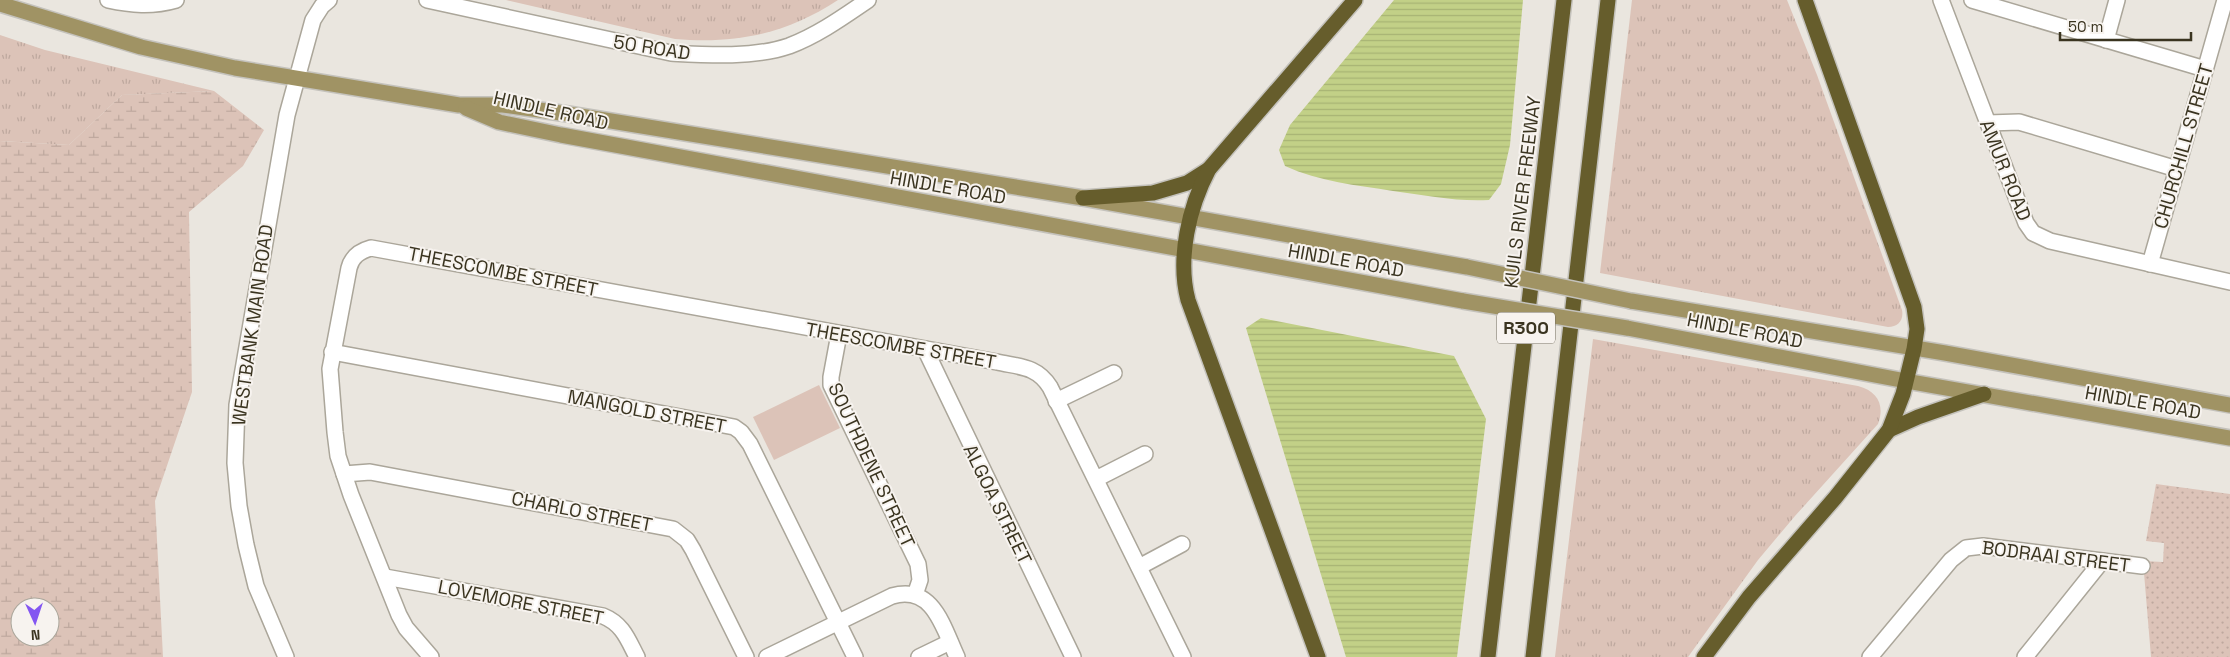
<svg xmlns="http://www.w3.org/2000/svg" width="2230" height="657" viewBox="0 0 2230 657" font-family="'Space Grotesk',sans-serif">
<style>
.grass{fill:url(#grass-tufts)}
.wetland{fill:url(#wetland-marsh);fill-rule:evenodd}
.park{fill:url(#park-dots)}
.pitch{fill:#dcc3b8}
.water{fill:url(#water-rules)}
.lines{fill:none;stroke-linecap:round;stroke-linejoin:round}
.minor-casing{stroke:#aba69a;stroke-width:18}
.major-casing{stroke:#c4c2bc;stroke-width:18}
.highway-casing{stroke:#c4c2bc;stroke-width:18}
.minor{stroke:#fff;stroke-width:15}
.major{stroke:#a09364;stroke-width:15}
.highway{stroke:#665d2c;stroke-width:15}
.major-bridge-casing{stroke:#c4c2bc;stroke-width:18;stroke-linecap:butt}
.major-bridge{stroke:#a09364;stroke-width:15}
.labels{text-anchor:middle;stroke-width:4;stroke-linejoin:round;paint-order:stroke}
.shield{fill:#f7f3ef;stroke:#736d5e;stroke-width:1}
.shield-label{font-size:18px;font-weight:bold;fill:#3a3420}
.street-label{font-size:19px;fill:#3a3420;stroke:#f7f3ef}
</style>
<defs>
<pattern id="grass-tufts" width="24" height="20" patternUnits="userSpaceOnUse" patternTransform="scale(1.25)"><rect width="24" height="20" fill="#dcc3b8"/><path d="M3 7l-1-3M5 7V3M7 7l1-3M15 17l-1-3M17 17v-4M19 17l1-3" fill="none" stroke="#bea89e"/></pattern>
<pattern id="wetland-marsh" width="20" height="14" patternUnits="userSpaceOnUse" patternTransform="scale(1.25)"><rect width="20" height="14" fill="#dcc3b8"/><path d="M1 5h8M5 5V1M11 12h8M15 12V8" fill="none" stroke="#bea89e"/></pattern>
<pattern id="park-dots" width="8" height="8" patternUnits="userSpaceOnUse" patternTransform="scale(1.25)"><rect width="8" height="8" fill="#dcc3b8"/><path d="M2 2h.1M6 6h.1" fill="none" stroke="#bea89e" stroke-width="1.8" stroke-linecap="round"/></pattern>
<pattern id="water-rules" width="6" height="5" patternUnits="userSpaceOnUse" patternTransform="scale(1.25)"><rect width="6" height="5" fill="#c2d087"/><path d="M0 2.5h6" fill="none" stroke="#a7b374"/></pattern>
</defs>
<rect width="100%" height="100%" fill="#eae6df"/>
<g class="grass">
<path d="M506,0H838C786,34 737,44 675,39Z"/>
<path d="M1632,0H1787L1817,75L1902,310C1904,320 1898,327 1888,327L1600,273Z"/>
<polygon points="0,35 45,50 214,91 122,95 69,145 0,141"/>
<path d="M1593,339L1858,386C1878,391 1885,406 1878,424L1795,516L1758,560L1688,657H1555Z"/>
</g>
<path class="wetland" d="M214,91L264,130L243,166L189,212L192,392L155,501L163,657H0V141L69,145L122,95ZM20,607H50V637H20Z"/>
<polygon class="park" points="2156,484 2230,494 2230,657 2151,657 2143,561 2163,562 2164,543 2146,541"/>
<polygon class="pitch" points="819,385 840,428 774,460 753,417"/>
<g class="water">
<path d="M1394,0H1523L1510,145L1501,184L1489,200C1457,202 1425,195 1393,191C1356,185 1320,182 1285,166L1279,150L1290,125Z"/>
<polygon points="1261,318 1454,356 1486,419 1457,657 1346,657 1246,328"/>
</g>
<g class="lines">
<defs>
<g id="minor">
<path d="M108,0C131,5 152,7 176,0"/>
<path d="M427,0L671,53C707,55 754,58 789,46C818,35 843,17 868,0"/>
<polyline points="1941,0 2026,223 2033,233 2050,241 2230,282"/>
<polyline points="1972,0 2205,69"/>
<polyline points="2106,40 2117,0"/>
<polyline points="1988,123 2019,122 2177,169"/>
<polyline points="2150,264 2225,0"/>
<polyline points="839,334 831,377 831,385 918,564 920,580 915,595"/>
<polyline points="925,349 1073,657"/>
<polyline points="332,352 734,427 741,432 750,444 855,657"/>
<polyline points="1056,401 1114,373"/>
<polyline points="344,474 370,472 673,529 687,540 693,550 746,657"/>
<polyline points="1096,479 1145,454"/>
<polyline points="1139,567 1182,544"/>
<path d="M385,577L603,616C623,624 628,640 637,657"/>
<polyline points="286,657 256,586 246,545 239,506 235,463 237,405 287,115 313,20 322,6 329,0"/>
<path d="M431,657L406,628L399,615L351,495L338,456L335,432L330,369L349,268C352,256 360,251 371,248L997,362C1020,367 1037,366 1050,387L1183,657"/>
<path d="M767,657L892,596C933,584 943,627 957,657"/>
<polyline points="919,657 950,642"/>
<polyline points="1870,657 1951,560 1966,548 1983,546 2142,566"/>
<polyline points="2025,657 2102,561"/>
</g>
<g id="major">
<polyline points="0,4 141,47 235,68 459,105 503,105 568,114 1083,198 1467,267"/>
<polyline points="466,108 499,122 561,135 1463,301"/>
<polyline points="1631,301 1945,353 2230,405"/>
<polyline points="1627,328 1906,381 2230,438"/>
</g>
<g id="highway">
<polyline points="1083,198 1153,193 1187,183 1209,169"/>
<polyline points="1889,430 1918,417 1984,394"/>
<path d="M1318,657L1188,300C1177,258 1189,207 1209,169L1355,0"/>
<polyline points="1488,657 1564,0"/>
<polyline points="1533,657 1608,0"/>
<polyline points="1704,657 1749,597 1835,498 1889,430 1903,394 1914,349 1917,329 1914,307 1805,0"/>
</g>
</defs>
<use href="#minor" class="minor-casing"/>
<use href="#major" class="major-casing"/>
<use href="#highway" class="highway-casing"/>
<use href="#minor" class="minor"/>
<use href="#major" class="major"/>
<use href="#highway" class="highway"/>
<defs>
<g id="major-bridge">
<polyline points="1467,267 1631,301"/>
<polyline points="1463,301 1627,328"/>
</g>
</defs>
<use href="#major-bridge" class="major-bridge-casing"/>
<use href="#major-bridge" class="major-bridge"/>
</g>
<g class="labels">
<rect class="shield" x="1497" y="312.5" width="58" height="31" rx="4"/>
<g class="shield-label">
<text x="1526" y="334">R300</text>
</g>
<g class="street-label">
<text transform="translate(652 47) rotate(9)" y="7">50 ROAD</text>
<text transform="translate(551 110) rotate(13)" y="7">HINDLE ROAD</text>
<text transform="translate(2183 146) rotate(-74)" y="7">CHURCHILL STREET</text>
<text transform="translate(2006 170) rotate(68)" y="7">AMUR ROAD</text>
<text transform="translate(948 187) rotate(10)" y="7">HINDLE ROAD</text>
<text transform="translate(1522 192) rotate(-83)" y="7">KUILS RIVER FREEWAY</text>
<text transform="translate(1346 260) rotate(10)" y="7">HINDLE ROAD</text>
<text transform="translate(503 271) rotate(11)" y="7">THEESCOMBE STREET</text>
<text transform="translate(252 325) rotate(-82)" y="7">WESTBANK MAIN ROAD</text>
<text transform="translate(1745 330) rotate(11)" y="7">HINDLE ROAD</text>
<text transform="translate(901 345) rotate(10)" y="7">THEESCOMBE STREET</text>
<text transform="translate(2143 402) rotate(10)" y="7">HINDLE ROAD</text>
<text transform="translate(647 411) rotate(11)" y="7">MANGOLD STREET</text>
<text transform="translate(872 465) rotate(65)" y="7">SOUTHDENE STREET</text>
<text transform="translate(998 504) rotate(64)" y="7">ALGOA STREET</text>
<text transform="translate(582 511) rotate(11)" y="7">CHARLO STREET</text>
<text transform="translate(2056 556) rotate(7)" y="7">BODRAAI STREET</text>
<text transform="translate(521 602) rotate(11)" y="7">LOVEMORE STREET</text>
</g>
</g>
<g transform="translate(35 622) rotate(177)"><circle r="24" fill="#f7f3ef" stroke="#aba79c"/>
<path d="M0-4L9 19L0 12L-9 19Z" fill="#8356f1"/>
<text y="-8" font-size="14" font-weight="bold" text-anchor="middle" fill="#3a3420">N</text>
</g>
<path d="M2060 32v8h131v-8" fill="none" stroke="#3a3420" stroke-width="2.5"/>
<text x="2068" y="32" font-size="15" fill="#3a3420" stroke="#f7f3ef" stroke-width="4" paint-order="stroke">50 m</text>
</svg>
